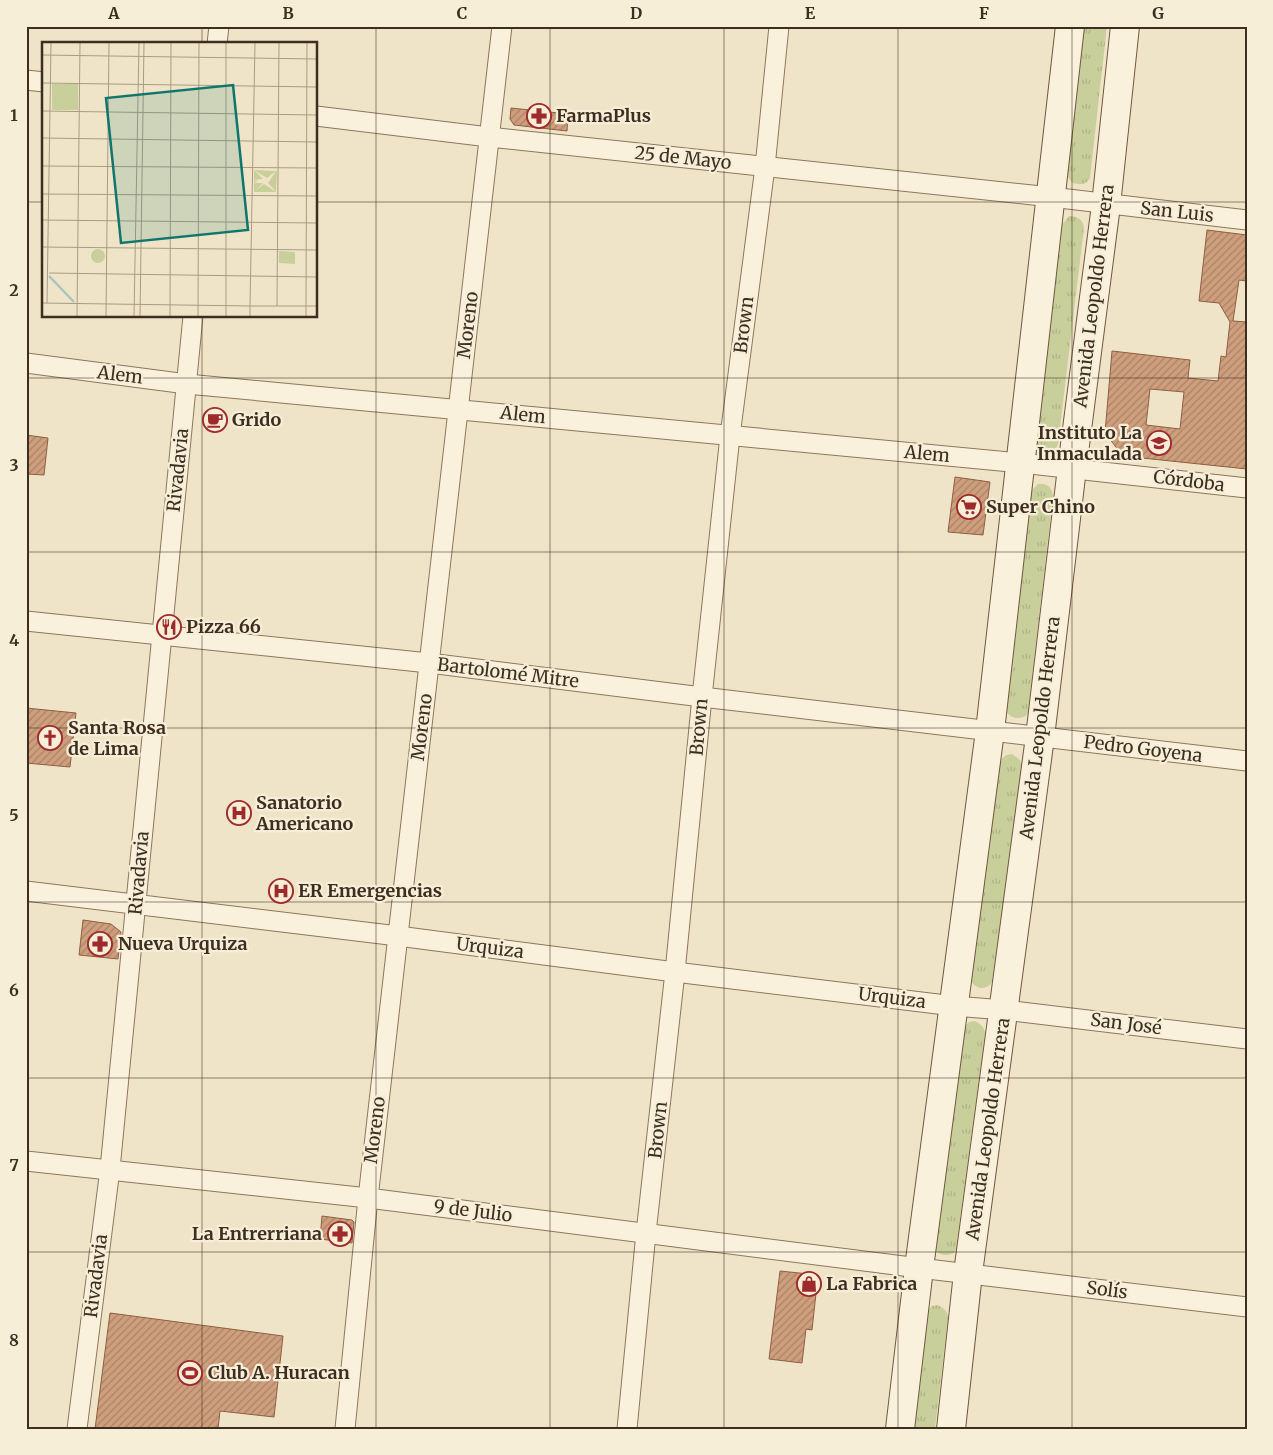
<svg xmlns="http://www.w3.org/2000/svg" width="1273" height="1455" viewBox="0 0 1273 1455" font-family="Merriweather,serif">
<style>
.park{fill:url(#park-tufts)}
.building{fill:url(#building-hatch);stroke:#8d5f41;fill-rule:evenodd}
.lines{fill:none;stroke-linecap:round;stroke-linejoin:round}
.street-casing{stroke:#8d765c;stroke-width:21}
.secondary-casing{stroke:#6f573f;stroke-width:30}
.street{stroke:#faf1dc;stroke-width:19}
.secondary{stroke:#faf1dc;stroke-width:28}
.grid{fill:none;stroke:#3d2e20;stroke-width:1;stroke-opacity:0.55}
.labels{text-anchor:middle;stroke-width:4.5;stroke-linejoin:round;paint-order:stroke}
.poi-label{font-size:18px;font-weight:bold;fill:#3d2e20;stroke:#f7eed8;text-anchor:start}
.street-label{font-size:18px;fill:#3d2e20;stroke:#f7eed8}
.inset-river{fill:none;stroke:#a9c4bc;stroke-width:2.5}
.inset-road{fill:none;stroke:#a89b85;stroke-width:1}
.view{fill:#0f766e;fill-opacity:0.15;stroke:#0f766e;stroke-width:2.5}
.inset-edge{fill:none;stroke:#3d2e20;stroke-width:2.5}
.neatline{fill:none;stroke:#3d2e20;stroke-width:2}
.grid-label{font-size:16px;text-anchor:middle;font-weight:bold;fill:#3d2e20}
</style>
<defs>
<pattern id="park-tufts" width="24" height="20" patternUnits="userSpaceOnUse" patternTransform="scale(1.25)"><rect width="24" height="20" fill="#c9cf9b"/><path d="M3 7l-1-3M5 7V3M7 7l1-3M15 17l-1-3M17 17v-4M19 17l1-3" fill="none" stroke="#aeb285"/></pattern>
<pattern id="building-hatch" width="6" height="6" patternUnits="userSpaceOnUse" patternTransform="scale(1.25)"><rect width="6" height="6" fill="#cf9f7d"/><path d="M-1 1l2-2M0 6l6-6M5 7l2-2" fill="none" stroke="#a98266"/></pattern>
</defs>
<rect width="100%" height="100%" fill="#f0e4c8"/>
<g class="park">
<path d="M1084,26H1107L1090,178C1086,185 1080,185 1072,183L1067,175Z"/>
<path d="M1069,216C1077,216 1083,219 1084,228L1058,444L1056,448C1047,452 1039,450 1035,441L1061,226Z"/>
<path d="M1038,484C1047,483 1052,487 1053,496L1028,712L1026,716C1017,720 1008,718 1005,708L1031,491Z"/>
<path d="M1012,754L1020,760L1022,767L992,982C986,992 973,989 970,978L999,761L1006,755Z"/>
<path d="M975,1021C980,1024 985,1027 985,1034L956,1249L954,1253C947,1256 940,1256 935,1250L963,1028L969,1022Z"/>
<path d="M938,1305C943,1308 948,1311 948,1318L935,1429H912L926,1312L932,1306Z"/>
</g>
<g class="building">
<polygon points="511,108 568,114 567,131 514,125 510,119"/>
<path d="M1207,230L1247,235V281L1239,280L1233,321L1247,322V469L1123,456L1105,433L1112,351L1190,360L1188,378L1218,381L1221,356L1226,357L1230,322L1219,303L1199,301ZM1150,389L1184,392L1180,429L1146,425Z"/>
<polygon points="26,435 48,438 44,475 26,474"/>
<polygon points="955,477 990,482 983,535 948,532"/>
<polygon points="26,708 76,713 70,767 26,763"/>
<polygon points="83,920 111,924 121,932 118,959 79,955"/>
<polygon points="322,1216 352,1220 354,1222 352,1243 320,1239"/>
<polygon points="780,1271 818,1275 812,1330 806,1329 802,1363 769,1359"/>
<polygon points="110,1313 283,1336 274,1417 220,1411 218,1429 95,1429"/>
</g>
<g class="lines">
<defs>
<g id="street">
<polyline points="217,44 219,26"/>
<polyline points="26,80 44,82"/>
<polyline points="316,116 489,137 1051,197 1247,220"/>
<polyline points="26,363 187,384 1021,463 1247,488"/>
<polyline points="26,621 429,663 702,697 1247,761"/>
<polyline points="26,891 398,936 675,972 954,1006 1004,1010 1247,1039"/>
<polyline points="26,1161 368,1198 919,1268 1247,1307"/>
<polyline points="77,1429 110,1169 193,316"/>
<polyline points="345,1429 368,1198 502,26"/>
<polyline points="627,1429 646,1233 675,972 702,697 730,436 765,167 779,26"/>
</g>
<g id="secondary">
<polyline points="900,1429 919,1268 990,731 1070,26"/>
<polyline points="951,1429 968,1273 1040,737 1072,468 1106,205 1125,26"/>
</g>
</defs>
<use href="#street" class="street-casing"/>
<use href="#secondary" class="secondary-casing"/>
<use href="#street" class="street"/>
<use href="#secondary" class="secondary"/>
</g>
<path class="grid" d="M202,26V44M376,26V1429M550,26V1429M724,26V1429M898,26V1429M1072,26V1429M26,202H44M316,202H1247M202,316V1429M26,378H1247M26,552H1247M26,728H1247M26,902H1247M26,1078H1247M26,1252H1247"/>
<defs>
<symbol id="pharmacy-ring" viewBox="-11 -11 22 22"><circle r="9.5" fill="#f7eed8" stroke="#9e2a2b" stroke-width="1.5"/><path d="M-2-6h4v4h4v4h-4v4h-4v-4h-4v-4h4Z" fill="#9e2a2b"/></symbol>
<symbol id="cafe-ring" viewBox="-11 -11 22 22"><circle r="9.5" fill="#f7eed8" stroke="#9e2a2b" stroke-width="1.5"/><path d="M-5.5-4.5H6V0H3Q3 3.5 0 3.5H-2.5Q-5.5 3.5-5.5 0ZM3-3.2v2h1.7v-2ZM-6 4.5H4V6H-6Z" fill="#9e2a2b"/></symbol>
<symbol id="school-ring" viewBox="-11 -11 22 22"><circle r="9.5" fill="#f7eed8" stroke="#9e2a2b" stroke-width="1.5"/><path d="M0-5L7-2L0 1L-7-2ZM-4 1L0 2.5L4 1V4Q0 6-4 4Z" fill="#9e2a2b"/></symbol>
<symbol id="supermarket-ring" viewBox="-11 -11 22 22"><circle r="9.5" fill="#f7eed8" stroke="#9e2a2b" stroke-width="1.5"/><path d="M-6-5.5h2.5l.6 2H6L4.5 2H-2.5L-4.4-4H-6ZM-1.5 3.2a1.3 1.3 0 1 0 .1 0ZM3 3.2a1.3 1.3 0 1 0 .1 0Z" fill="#9e2a2b"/></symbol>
<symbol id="restaurant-ring" viewBox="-11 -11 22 22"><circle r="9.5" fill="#f7eed8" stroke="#9e2a2b" stroke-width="1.5"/><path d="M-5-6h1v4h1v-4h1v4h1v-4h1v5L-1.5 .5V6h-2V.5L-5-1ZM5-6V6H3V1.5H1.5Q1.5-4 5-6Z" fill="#9e2a2b"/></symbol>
<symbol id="church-ring" viewBox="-11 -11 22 22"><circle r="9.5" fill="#f7eed8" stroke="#9e2a2b" stroke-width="1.5"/><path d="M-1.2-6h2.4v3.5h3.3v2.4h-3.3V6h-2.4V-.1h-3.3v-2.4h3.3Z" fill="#9e2a2b"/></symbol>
<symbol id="hospital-ring" viewBox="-11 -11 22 22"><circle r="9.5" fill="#f7eed8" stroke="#9e2a2b" stroke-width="1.5"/><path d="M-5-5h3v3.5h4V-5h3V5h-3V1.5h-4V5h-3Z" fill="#9e2a2b"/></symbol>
<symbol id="shop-ring" viewBox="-11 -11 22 22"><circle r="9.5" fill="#f7eed8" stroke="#9e2a2b" stroke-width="1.5"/><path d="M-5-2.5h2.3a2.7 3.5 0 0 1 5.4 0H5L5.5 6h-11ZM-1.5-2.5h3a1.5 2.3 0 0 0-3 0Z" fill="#9e2a2b"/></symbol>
<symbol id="stadium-ring" viewBox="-11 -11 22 22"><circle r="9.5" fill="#f7eed8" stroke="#9e2a2b" stroke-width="1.5"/><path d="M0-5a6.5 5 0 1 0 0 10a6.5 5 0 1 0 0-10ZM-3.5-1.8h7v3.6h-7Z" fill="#9e2a2b"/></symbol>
</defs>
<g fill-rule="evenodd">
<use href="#pharmacy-ring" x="525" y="102" width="28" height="28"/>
<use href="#cafe-ring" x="201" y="406" width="28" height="28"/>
<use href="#school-ring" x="1145" y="429" width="28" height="28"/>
<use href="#supermarket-ring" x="955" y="493" width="28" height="28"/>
<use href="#restaurant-ring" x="155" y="613" width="28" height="28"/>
<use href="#church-ring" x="36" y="724" width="28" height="28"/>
<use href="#hospital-ring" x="225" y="799" width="28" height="28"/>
<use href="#hospital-ring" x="267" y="877" width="28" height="28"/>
<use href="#pharmacy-ring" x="86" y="930" width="28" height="28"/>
<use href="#pharmacy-ring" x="326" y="1220" width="28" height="28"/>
<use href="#shop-ring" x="795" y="1270" width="28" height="28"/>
<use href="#stadium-ring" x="176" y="1359" width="28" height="28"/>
</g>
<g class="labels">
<g class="poi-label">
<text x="556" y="122">FarmaPlus</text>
<text x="232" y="426">Grido</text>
<text x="1142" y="439" text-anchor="end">Instituto La<tspan x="1142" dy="21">Inmaculada</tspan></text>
<text x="986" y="513">Super Chino</text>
<text x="186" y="633">Pizza 66</text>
<text x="68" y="734">Santa Rosa<tspan x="68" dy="21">de Lima</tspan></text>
<text x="256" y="809">Sanatorio<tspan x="256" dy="21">Americano</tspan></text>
<text x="298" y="897">ER Emergencias</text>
<text x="118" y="950">Nueva Urquiza</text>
<text x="322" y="1240" text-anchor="end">La Entrerriana</text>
<text x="826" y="1290">La Fabrica</text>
<text x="208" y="1379">Club A. Huracan</text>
</g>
<g class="street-label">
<text transform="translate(683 158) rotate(6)" y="6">25 de Mayo</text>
<text transform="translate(1177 212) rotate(6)" y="6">San Luis</text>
<text transform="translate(1094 296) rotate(-83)" y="6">Avenida Leopoldo Herrera</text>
<text transform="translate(468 325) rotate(-83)" y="6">Moreno</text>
<text transform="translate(744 325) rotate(-83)" y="6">Brown</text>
<text transform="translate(120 375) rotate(7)" y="6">Alem</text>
<text transform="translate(523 415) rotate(6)" y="6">Alem</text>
<text transform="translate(927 454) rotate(5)" y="6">Alem</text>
<text transform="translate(178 470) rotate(-84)" y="6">Rivadavia</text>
<text transform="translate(1189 481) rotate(7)" y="6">Córdoba</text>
<text transform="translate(508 673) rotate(7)" y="6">Bartolomé Mitre</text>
<text transform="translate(422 727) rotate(-83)" y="6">Moreno</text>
<text transform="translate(699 727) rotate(-85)" y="6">Brown</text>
<text transform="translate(1040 728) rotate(-83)" y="6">Avenida Leopoldo Herrera</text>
<text transform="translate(1143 749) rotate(7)" y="6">Pedro Goyena</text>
<text transform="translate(139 873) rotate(-85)" y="6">Rivadavia</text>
<text transform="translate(490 948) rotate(7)" y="6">Urquiza</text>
<text transform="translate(892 998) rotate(7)" y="6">Urquiza</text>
<text transform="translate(1126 1024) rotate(7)" y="6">San José</text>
<text transform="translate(988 1129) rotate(-82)" y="6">Avenida Leopoldo Herrera</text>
<text transform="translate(375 1130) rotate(-83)" y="6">Moreno</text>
<text transform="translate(658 1130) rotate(-84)" y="6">Brown</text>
<text transform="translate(473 1211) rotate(7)" y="6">9 de Julio</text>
<text transform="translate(96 1276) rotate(-83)" y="6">Rivadavia</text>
<text transform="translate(1107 1290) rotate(7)" y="6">Solís</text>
</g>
</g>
<g transform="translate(42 42)">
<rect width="275" height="275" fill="#f0e4c8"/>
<path d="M10,42H36V68H10ZM212,128L235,129L234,150H212ZM212,128L225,136L234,129L226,141L234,150L222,142L213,149L221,141H212L216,139L211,138L221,137Z" fill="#c9cf9b" fill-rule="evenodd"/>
<path d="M49 214a7 7 0 1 1 14 0a7 7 0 1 1-14 0ZM237,209L253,210V222L237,221Z" fill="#c9cf9b"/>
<path class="inset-river" d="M7,234L32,260"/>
<path class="inset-road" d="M213,1L208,264H264V274M265,1L264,264H275M0,13L275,17M0,41L275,45M0,69L275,73M0,96L275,100M0,124L275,126M0,152L275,154M0,178L275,181M0,205L275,208M7,231L275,235M0,261L208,264V274M5,261L9,1M235,264L237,1M35,274L38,1M64,274L67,1M92,274L97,1M98,274L102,1M128,274L129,1M156,274L157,1M184,274V1"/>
<path class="view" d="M191,43L206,188L79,201L64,56Z"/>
<rect width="275" height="275" class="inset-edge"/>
</g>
<rect width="1273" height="1455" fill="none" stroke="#f7eed8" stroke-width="55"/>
<rect x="28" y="28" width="1218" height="1400" class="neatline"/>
<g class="grid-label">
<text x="114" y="19">A</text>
<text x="288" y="19">B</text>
<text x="462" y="19">C</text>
<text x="636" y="19">D</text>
<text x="810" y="19">E</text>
<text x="984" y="19">F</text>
<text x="1158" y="19">G</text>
<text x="14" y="121">1</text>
<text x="14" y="296">2</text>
<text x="14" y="471">3</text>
<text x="14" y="646">4</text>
<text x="14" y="821">5</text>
<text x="14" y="996">6</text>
<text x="14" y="1171">7</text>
<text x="14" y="1346">8</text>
</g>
</svg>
